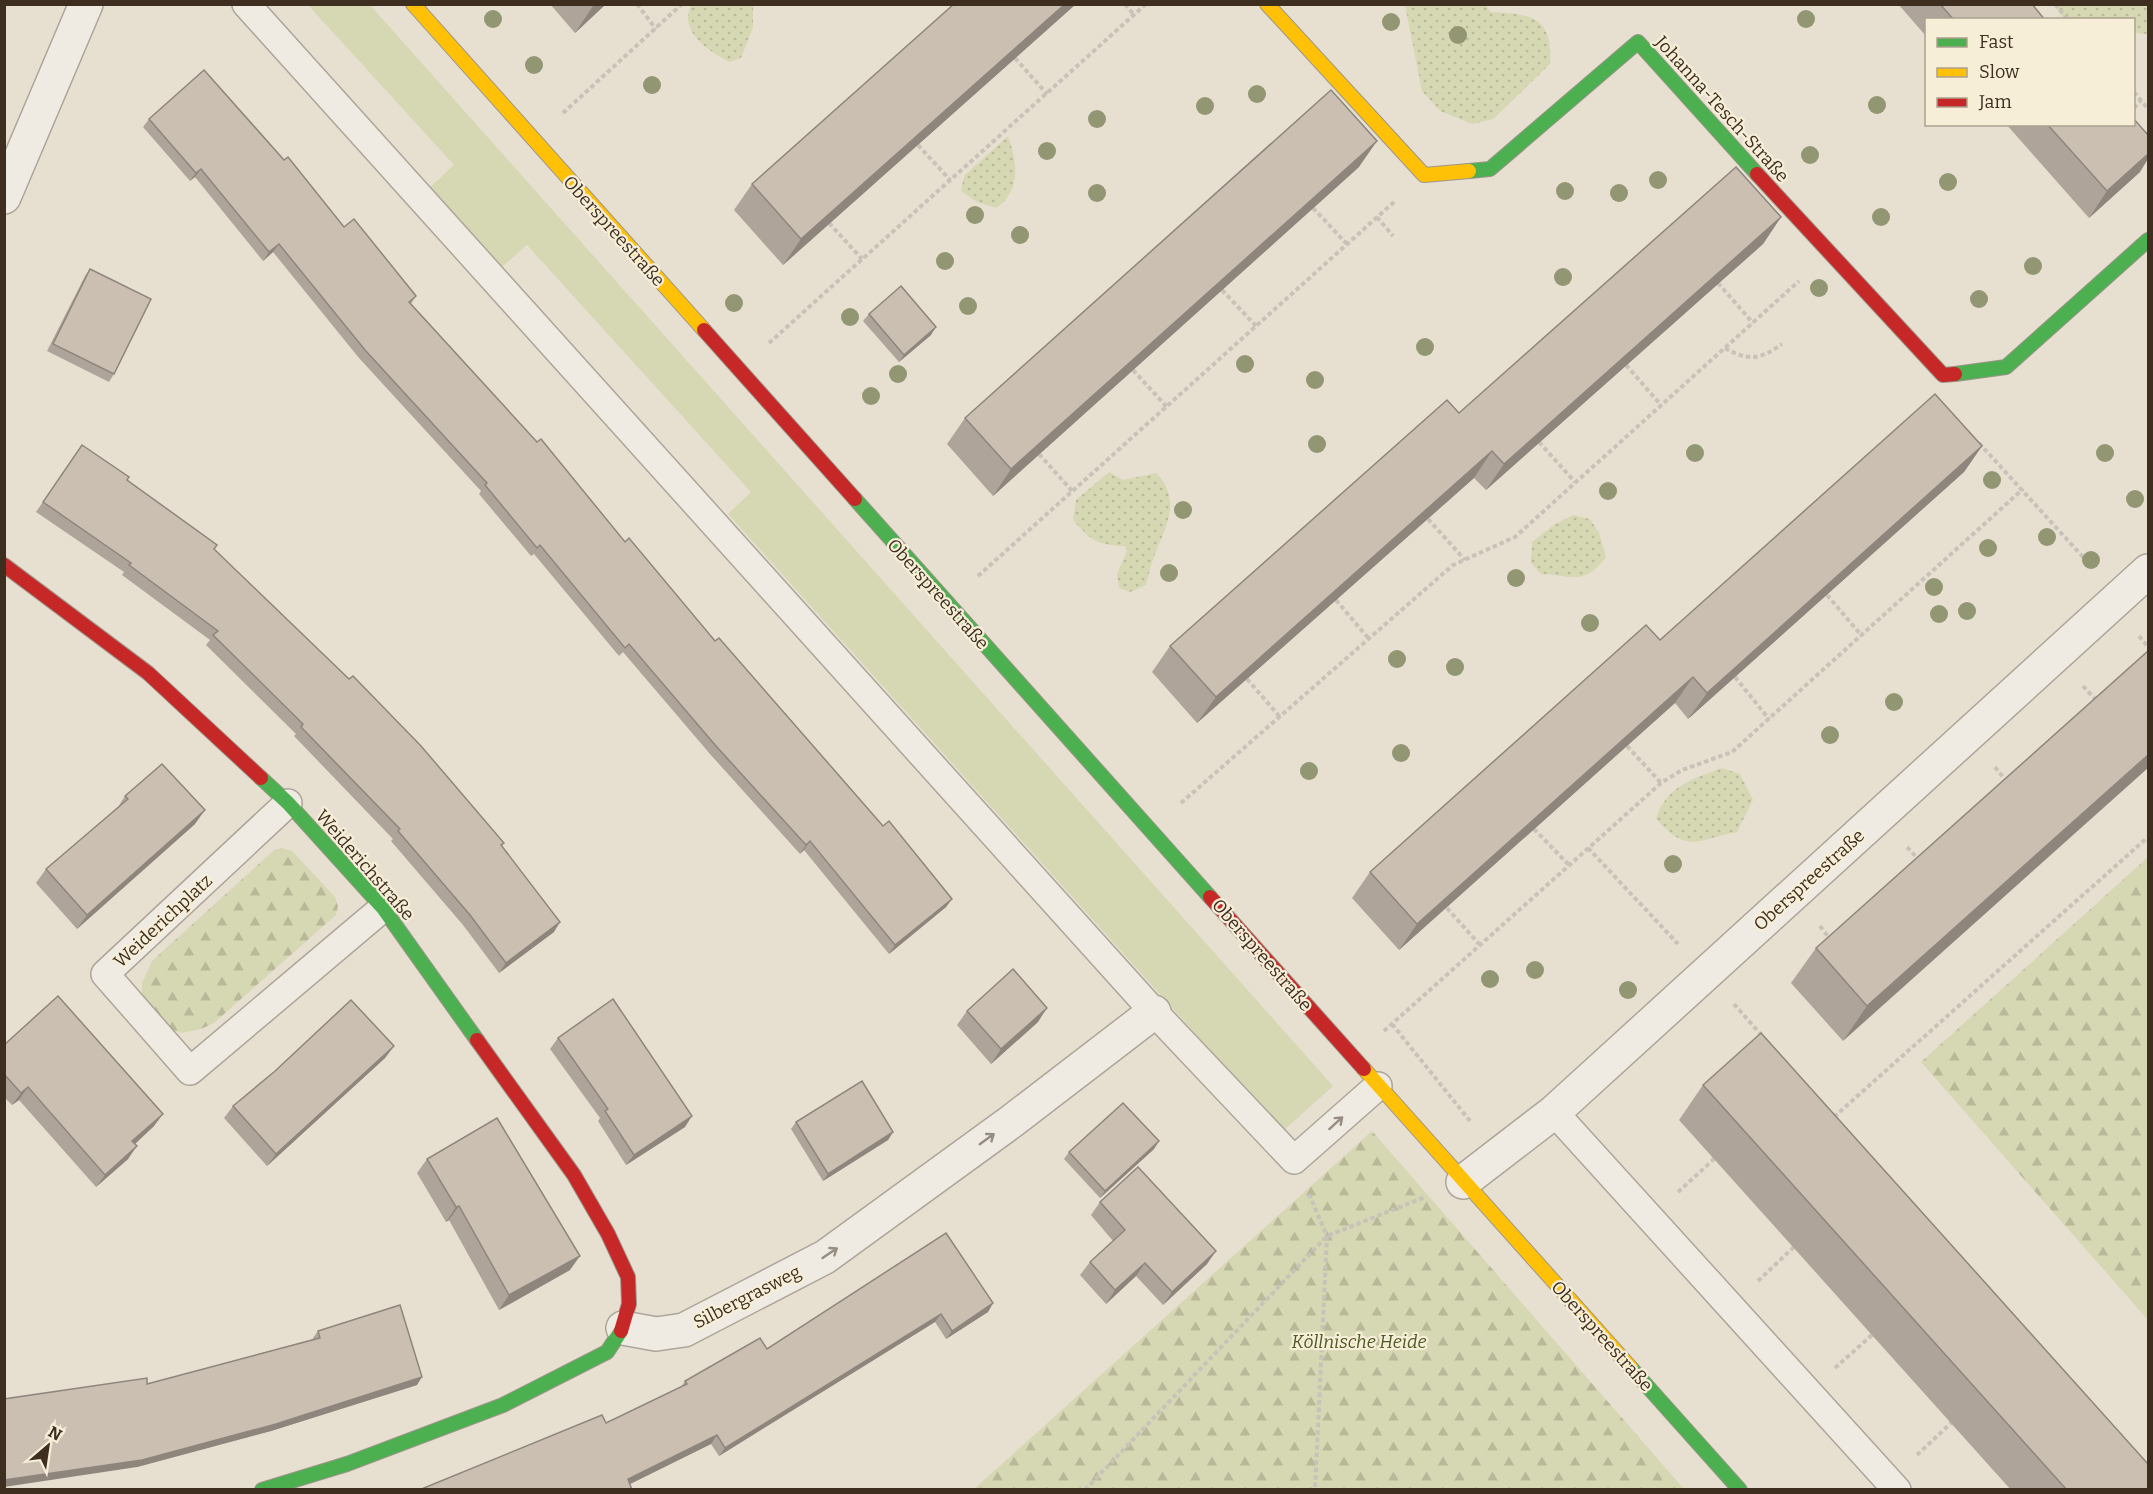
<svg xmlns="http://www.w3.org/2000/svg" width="2153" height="1494" viewBox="0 0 2153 1494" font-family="Bitter,serif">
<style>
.grass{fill:#d6d7b3}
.forest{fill:url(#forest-firs)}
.park{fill:url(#park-dots)}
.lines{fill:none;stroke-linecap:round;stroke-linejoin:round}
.lane-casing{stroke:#ada599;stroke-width:30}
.street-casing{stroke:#ada599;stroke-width:36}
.fast-casing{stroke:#9c958a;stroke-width:16}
.slow-casing{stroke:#9c958a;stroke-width:16}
.jam-casing{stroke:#9c958a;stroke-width:16}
.path{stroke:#c8c2b9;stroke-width:4;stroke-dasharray:4.5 3;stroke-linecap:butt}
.lane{stroke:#efebe3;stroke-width:27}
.street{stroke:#efebe3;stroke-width:33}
.fast{stroke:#4caf50;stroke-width:14}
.slow{stroke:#ffc107;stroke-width:14}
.jam{stroke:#c62828;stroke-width:14}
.tree{fill:#929673}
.wall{fill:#afa499}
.shaded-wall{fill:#8e867d}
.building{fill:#cbbfb2;stroke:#8e867d;stroke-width:1.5}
.oneway{stroke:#968c82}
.labels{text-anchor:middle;stroke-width:4.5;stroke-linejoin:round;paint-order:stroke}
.street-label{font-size:18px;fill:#3d2e20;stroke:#f7eed8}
.park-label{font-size:18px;font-style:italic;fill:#4d5a26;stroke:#f7eed8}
</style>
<defs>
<pattern id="forest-firs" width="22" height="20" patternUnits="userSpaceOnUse" patternTransform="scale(1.5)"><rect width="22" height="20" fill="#d6d7b3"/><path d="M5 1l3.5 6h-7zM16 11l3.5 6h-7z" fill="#b9b99a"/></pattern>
<pattern id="park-dots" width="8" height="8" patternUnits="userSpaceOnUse" patternTransform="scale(1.5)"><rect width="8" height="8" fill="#d6d7b3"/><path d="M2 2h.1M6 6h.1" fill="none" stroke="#b9b99a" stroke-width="1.8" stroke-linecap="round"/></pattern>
</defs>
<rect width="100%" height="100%" fill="#e7e0d1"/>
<polygon class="grass" points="308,5 370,5 1333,1086 1283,1131 728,514 751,492 527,245 502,267 429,188 454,165"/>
<g class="forest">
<polygon points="281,848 292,851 335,897 338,906 336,915 214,1023 201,1029 182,1033 167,1029 142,996 142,983 152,961 273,851"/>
<polygon points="2148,857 2148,1320 1921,1062"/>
<polygon points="1372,1131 1684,1489 974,1489"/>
</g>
<g class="park">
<path d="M691,5H753V27L741,58L729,62C709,51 678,32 691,5Z"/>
<path d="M1405,5H1486L1490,12C1531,14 1553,16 1550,64L1493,119L1472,124L1440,111L1422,91Z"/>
<polygon points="2054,5 2148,5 2148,34 2134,33 2134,20 2064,19"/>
<path d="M1008,136C1017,162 1022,190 996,208L977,202L961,191L964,176Z"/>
<path d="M1109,472L1123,480L1156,473C1183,501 1165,527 1154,557C1150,566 1149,576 1146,585L1130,592L1119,588L1117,574L1127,551L1125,546C1097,545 1091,541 1073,520L1076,500Z"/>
<path d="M1573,515L1590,519L1599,533L1606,557C1583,587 1572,575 1541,574L1531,563L1532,542L1555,524Z"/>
<path d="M1722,768L1740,774L1753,800L1737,832C1695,840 1688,854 1656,819C1666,786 1693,779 1722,768Z"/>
</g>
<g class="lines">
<defs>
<g id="lane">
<polyline points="246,4 1154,1012 1294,1160 1378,1086"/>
<polyline points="288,803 105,974 190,1071 383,908"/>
<polyline points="1554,1112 1897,1490"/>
</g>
<g id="street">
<polyline points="4,197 86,4"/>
<polyline points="1463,1182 1554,1112 2148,571"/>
<polyline points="623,1328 656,1334 684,1330 825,1257 1012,1121 1154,1012"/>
</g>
<g id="fast">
<polyline points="1469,171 1490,169 1638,42 1757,174"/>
<polyline points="1955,374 2006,367 2148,240"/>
<polyline points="855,499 1210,897"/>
<polyline points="261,778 288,803 383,908 477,1040"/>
<polyline points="1631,1368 1740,1490"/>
<polyline points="262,1490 347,1464 503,1405 607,1352 621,1331"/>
</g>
<g id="slow">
<polyline points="413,4 704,330"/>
<polyline points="1267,4 1424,175 1469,171"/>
<polyline points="1364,1069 1631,1368"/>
</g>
<g id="jam">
<polyline points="1757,174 1943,375 1955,374"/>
<polyline points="704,330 855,499"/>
<polyline points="4,565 148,673 261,778"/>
<polyline points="1210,897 1364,1069"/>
<polyline points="477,1040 574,1175 608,1234 628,1277 629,1304 621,1331"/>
</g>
</defs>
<use href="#lane" class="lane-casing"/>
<use href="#street" class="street-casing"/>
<use href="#fast" class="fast-casing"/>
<use href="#slow" class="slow-casing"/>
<use href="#jam" class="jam-casing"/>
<g class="path">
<polyline points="637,4 656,29"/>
<polyline points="1125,4 1134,15"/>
<polyline points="2055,4 2068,20"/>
<polyline points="1015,58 1047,94"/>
<polyline points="2134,92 2148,109"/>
<polyline points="2134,108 2141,100"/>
<polyline points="563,113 682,4"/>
<polyline points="918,145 950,180"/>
<polyline points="1313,208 1347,244"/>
<polyline points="1377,217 1393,236"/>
<polyline points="829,223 862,259"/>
<polyline points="1718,283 1753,323"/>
<polyline points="1222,290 1256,326"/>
<polyline points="769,343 1146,4"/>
<path d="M1725,348C1749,362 1761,359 1782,344"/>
<polyline points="1626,365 1661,405"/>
<polyline points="1133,370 1167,407"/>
<polyline points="1539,442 1575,482"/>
<polyline points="1979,443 2093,568"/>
<polyline points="1039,454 1073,492"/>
<polyline points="1428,519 1465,560"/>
<polyline points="978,576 1394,202"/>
<polyline points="1827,595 1862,636"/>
<polyline points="1336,600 1369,639"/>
<polyline points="2139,636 2148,647"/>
<polyline points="1735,677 1769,719"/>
<polyline points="1247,679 1280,717"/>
<polyline points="2083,686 2097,701"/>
<polyline points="1627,746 1661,783"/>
<polyline points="1995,767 2007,782"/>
<polyline points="1181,803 1453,565 1515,537 1799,281"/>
<polyline points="1534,829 1569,865"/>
<polyline points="1907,847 1920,861"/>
<polyline points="1588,848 1678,944"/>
<polyline points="1447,908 1479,944"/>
<polyline points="1820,926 1830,939"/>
<polyline points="1734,1004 1763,1037"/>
<polyline points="1392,1024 1470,1121"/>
<polyline points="1384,1031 1661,783 1682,770 1732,752 2023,489"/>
<polyline points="1834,1117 2148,837"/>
<polyline points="1678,1192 1714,1159"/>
<polyline points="1309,1194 1327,1236 1315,1490"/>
<polyline points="1758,1281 1794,1247"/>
<polyline points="1835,1368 1872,1335"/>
<polyline points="1917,1455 1951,1423"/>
<polyline points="1085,1490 1327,1236 1425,1197"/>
</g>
<use href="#lane" class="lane"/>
<use href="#street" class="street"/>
<use href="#fast" class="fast"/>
<use href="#slow" class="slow"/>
<use href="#jam" class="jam"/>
</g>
<g class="tree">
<circle cx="493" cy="19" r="9"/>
<circle cx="1806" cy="19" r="9"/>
<circle cx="1391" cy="22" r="9"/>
<circle cx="1458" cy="35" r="9"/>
<circle cx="534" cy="65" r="9"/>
<circle cx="652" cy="85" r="9"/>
<circle cx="1257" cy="94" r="9"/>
<circle cx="1877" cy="105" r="9"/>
<circle cx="1205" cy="106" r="9"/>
<circle cx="1097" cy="119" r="9"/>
<circle cx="1047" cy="151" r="9"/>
<circle cx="1810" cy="155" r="9"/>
<circle cx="1658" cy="180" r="9"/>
<circle cx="1948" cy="182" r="9"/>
<circle cx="1565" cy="191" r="9"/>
<circle cx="1097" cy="193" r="9"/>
<circle cx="1619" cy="193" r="9"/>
<circle cx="975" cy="215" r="9"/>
<circle cx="1881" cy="217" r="9"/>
<circle cx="1020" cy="235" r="9"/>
<circle cx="945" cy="261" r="9"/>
<circle cx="2033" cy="266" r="9"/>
<circle cx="1563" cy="277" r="9"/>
<circle cx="1819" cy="288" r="9"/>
<circle cx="1979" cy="299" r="9"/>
<circle cx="734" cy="303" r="9"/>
<circle cx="968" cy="306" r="9"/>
<circle cx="850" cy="317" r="9"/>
<circle cx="1425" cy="347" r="9"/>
<circle cx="1245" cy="364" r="9"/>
<circle cx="898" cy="374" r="9"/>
<circle cx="1315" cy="380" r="9"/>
<circle cx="871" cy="396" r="9"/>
<circle cx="1317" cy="444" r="9"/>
<circle cx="1695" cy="453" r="9"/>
<circle cx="2105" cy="453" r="9"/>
<circle cx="1992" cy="480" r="9"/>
<circle cx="1608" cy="491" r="9"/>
<circle cx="2135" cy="499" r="9"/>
<circle cx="1183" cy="510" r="9"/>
<circle cx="2047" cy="537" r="9"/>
<circle cx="1988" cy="548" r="9"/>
<circle cx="2091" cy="560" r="9"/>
<circle cx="1169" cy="573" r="9"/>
<circle cx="1516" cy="578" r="9"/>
<circle cx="1934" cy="587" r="9"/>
<circle cx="1967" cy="611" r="9"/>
<circle cx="1939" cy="614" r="9"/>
<circle cx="1590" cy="623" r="9"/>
<circle cx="1397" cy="659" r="9"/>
<circle cx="1455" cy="667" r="9"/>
<circle cx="1894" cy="702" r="9"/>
<circle cx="1830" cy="735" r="9"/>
<circle cx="1401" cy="753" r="9"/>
<circle cx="1309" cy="771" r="9"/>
<circle cx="1673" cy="864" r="9"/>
<circle cx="1535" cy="970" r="9"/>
<circle cx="1490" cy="979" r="9"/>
<circle cx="1628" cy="990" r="9"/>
</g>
<g class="wall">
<polygon points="550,4 606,4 575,33"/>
<polygon points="1076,4 783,265 734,210 752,184"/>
<polygon points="1898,4 2032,4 2045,20 1926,20 1926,36"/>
<polygon points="149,119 284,160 344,227 416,296 411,304 625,542 883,826 952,899 946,907 889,954 804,850 800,854 710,754 623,652 619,656 534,554 531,556 479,494 481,491 359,358 273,252 263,261 195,177 190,181 143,127"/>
<polygon points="2006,124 2133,124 2140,172 2089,218"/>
<polygon points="1359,167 993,496 947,444 965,418"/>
<polygon points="1781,217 1763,244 1486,490 1474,478 1197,723 1152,672 1170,646 1459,413"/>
<polygon points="90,269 114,374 109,382 47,351 85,276"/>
<polygon points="869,314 931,335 899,362 863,321"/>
<polygon points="82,445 214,549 504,843 502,846 554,932 499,973 463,925 391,841 393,839 294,736 296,734 206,645 210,640 122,575 124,572 36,512"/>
<polygon points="1982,446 1964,472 1688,719 1675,703 1399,950 1352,898 1370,872 1660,640"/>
<polygon points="2148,651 1843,1041 1791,983 1816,948"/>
<polygon points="125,796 195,824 77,929 36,883 46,869 118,807"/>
<polygon points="967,1011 1038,1022 991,1064 957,1025"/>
<polygon points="558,1038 685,1127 626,1165 598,1121 600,1118 550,1049"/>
<polygon points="4,1045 154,1126 135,1144 128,1159 96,1187 19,1100 12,1105 4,1097"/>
<polygon points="394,1046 385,1058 267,1166 224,1118 233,1106"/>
<polygon points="1703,1085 2148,1490 2011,1490 1679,1120"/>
<polygon points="796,1122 893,1132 888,1140 823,1181 791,1129"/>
<polygon points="1154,1149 1100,1198 1064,1159 1069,1152"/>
<polygon points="427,1159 570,1270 499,1310 449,1220 446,1222 417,1173"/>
<polygon points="1100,1202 1207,1264 1163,1305 1136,1276 1106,1304 1080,1275 1090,1262 1113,1241 1091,1215"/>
<polygon points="993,1303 988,1312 946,1339 935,1322 719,1456 711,1444 630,1484 606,1423 681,1387 685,1381 767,1349"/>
<polygon points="318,1331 417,1385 271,1431 137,1467 147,1384 313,1339 313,1338"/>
</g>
<g class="shaded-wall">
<polygon points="595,4 606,4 575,33 593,6"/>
<polygon points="1065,4 1076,4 783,265 801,239"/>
<polygon points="1377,141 1359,167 993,496 1011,469"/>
<polygon points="2148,154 2148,159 2140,172 2089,218 2107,191"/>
<polygon points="201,169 195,177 190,181 196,173"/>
<polygon points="1781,217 1763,244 1486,490 1504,464"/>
<polygon points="279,244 273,252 263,261 269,252"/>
<polygon points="936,327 931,335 899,362 904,355"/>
<polygon points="1982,446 1964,472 1688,719 1707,693"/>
<polygon points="1492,451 1474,478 1197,723 1216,697"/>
<polygon points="1693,677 1675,703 1399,950 1417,924"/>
<polygon points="2148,755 2148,768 1843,1041 1867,1006"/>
<polygon points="205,810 195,824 77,929 87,915"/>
<polygon points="810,841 804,850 800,854 806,845"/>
<polygon points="952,899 946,907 889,954 895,945"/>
<polygon points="560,922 554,932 499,973 506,963"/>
<polygon points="1047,1008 1038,1022 991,1064 1001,1049"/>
<polygon points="394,1046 385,1058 267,1166 276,1154"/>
<polygon points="28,1087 19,1100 12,1105 21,1093"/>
<polygon points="163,1114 154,1126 124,1154 132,1141"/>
<polygon points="692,1116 685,1127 626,1165 634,1155"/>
<polygon points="893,1132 888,1140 823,1181 828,1174"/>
<polygon points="1159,1141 1154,1149 1100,1198 1105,1191"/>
<polygon points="137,1146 128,1159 96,1187 105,1175"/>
<polygon points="459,1206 449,1220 446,1222 456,1207"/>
<polygon points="1216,1251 1207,1264 1163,1305 1172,1292"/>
<polygon points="580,1256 570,1270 499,1310 509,1295"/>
<polygon points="1145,1263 1136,1276 1106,1304 1115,1290"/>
<polygon points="993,1303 988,1312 946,1339 952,1331"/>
<polygon points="941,1314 935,1322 719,1456 725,1448"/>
<polygon points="422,1377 417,1385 271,1431 137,1467 4,1487 4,1480"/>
<polygon points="717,1435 711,1444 622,1488 628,1479"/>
</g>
<g class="building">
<polygon points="954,4 1065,4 801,239 752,184"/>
<polygon points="1940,4 2032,4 2045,20 1954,20"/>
<polygon points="204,70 284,160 288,157 344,227 354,219 416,296 409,302 537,442 541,439 625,542 629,538 715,641 719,638 883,826 889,821 952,899 895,945 810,841 806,845 716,746 629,644 625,648 540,545 537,548 485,485 487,483 365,350 279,244 269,252 201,169 196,173 149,119"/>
<polygon points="1331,90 1377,141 1011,469 965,418"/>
<polygon points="2133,118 2148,135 2148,154 2107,191 2047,124 2133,124"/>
<polygon points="1736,167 1781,217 1504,464 1492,451 1216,697 1170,646 1447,400 1459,413"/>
<polygon points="90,269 151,299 114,374 53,344"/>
<polygon points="901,286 936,327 904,355 869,314"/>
<polygon points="1935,394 1982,446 1707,693 1693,677 1417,924 1370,872 1646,625 1660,640"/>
<polygon points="82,445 129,477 127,480 217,545 214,549 349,679 353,676 421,746 504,843 501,845 560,922 506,963 470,915 398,831 400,829 301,727 303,724 213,635 218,631 129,565 131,563 43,502"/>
<polygon points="2148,651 2148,755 1867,1006 1816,948"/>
<polygon points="162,764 205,810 87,915 46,869 128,799 125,796"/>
<polygon points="1013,969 1047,1008 1001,1049 967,1011"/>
<polygon points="58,996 163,1114 132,1141 137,1146 105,1175 28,1087 21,1093 4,1074 4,1045"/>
<polygon points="613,999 692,1116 634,1155 605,1111 608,1109 558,1038"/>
<polygon points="351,1000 394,1046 276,1154 233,1106 274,1072"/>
<polygon points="1761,1033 2148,1464 2148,1490 2067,1490 1703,1085"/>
<polygon points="862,1081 893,1132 828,1174 796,1122"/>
<polygon points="1123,1103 1159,1141 1105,1191 1069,1152"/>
<polygon points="497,1118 580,1256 509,1295 459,1206 456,1207 427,1159"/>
<polygon points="1138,1167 1216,1251 1172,1292 1145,1263 1115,1290 1090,1262 1125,1230 1100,1202"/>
<polygon points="946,1233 993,1303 952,1331 941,1314 725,1448 717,1435 628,1479 632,1490 419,1490 602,1415 606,1423 687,1384 685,1381 760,1338 767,1349"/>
<polygon points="400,1305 422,1377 276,1424 142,1460 4,1480 4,1399 147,1378 147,1384 320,1338 318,1331"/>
</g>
<defs><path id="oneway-shaft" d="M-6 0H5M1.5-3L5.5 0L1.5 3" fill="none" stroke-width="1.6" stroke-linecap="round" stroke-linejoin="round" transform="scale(1.5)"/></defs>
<g class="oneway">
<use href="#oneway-shaft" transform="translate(1336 1123) rotate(-42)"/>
<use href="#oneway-shaft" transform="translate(987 1139) rotate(-36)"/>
<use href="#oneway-shaft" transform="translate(830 1253) rotate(-34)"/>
</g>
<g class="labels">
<g class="street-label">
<text transform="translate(1722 109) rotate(48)" y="6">Johanna-Tesch-Straße</text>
<text transform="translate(614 231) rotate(48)" y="6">Oberspreestraße</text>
<text transform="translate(938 594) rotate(48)" y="6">Oberspreestraße</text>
<text transform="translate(365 865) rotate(49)" y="6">Weiderichstraße</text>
<text transform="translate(1809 880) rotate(-42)" y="6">Oberspreestraße</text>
<text transform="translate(163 921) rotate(-43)" y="6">Weiderichplatz</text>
<text transform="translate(1262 955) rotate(49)" y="6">Oberspreestraße</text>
<text transform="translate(747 1297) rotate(-27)" y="6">Silbergrasweg</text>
<text transform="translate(1602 1336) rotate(48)" y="6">Oberspreestraße</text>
</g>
<g class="park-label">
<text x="1359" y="1348">Köllnische Heide</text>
</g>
</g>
<rect width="2153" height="1494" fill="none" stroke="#3d2e20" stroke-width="12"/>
<rect x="1925" y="18" width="210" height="108" fill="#f7eed8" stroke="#ada18e" stroke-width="1.5"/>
<rect x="1937" y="38" width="30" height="9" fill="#4caf50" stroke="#ada18e" stroke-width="1.5"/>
<text x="1979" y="48" font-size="18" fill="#3d2e20">Fast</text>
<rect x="1937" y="68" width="30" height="9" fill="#ffc107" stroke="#ada18e" stroke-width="1.5"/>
<text x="1979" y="78" font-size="18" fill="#3d2e20">Slow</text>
<rect x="1937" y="98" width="30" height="9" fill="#c62828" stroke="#ada18e" stroke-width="1.5"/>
<text x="1979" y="108" font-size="18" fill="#3d2e20">Jam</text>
<g transform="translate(48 1446) rotate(29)" stroke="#f7eed8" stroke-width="4.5" paint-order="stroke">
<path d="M0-4.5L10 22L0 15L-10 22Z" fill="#3d2e20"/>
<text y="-9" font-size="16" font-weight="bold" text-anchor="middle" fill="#3d2e20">N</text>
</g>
</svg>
